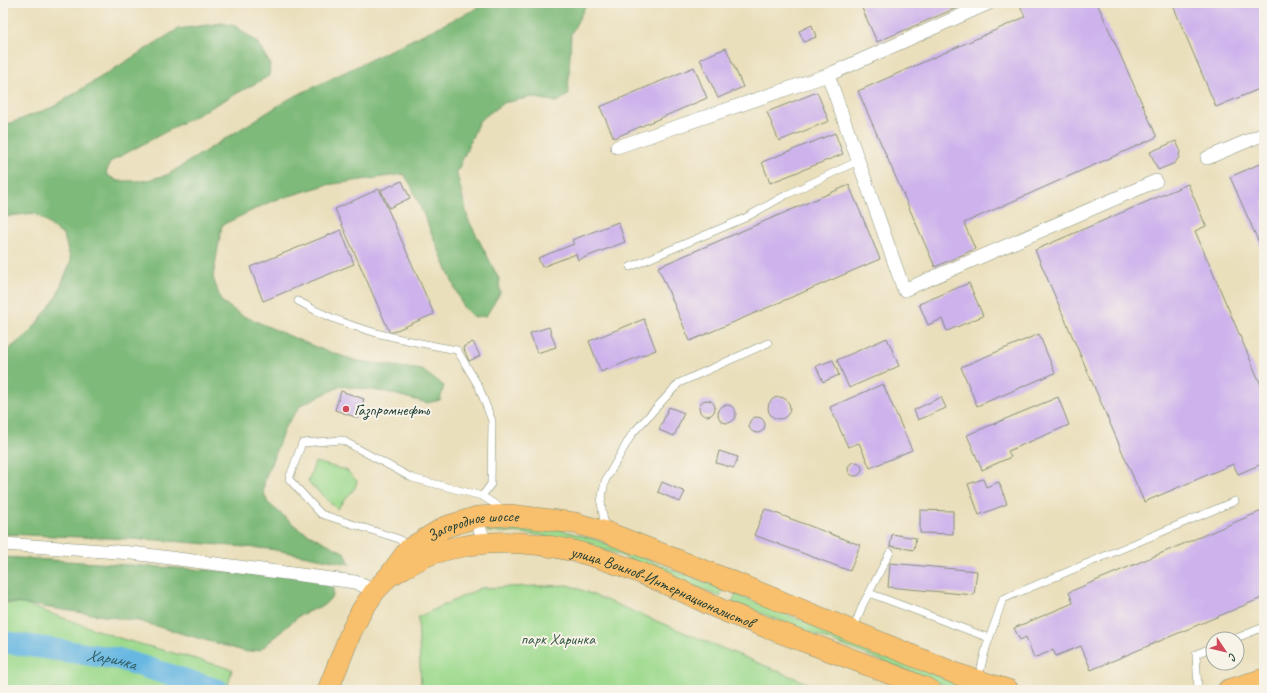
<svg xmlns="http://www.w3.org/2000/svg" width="1267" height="693" viewBox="0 0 1267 693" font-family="Caveat,sans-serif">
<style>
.green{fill:#9eda8e;stroke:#5e8c61}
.forest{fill:#7eba79;stroke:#4e7c56}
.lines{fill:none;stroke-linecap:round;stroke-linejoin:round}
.river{stroke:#67b7e2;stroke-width:22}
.building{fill:#cdb2ec}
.service-casing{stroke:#848e78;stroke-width:8}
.minor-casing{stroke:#848e78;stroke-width:14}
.primary-casing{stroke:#848e78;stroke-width:22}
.service{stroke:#fff;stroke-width:7}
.minor{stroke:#fff;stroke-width:13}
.primary{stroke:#f8bf6c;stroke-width:21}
.poi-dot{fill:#d1495b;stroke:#f7f3e8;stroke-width:1.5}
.labels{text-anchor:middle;stroke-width:4;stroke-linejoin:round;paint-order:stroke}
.poi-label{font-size:16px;fill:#1f3d34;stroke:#f7f3e8;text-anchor:start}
.street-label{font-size:16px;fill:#1f3d34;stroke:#f7f3e8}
.park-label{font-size:16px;fill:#385c46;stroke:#f7f3e8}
.water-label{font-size:17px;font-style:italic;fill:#315c60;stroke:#f7f3e8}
</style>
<rect width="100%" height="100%" fill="#f7f3e8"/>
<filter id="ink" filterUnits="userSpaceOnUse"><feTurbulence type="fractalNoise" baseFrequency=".025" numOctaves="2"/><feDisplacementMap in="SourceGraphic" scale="8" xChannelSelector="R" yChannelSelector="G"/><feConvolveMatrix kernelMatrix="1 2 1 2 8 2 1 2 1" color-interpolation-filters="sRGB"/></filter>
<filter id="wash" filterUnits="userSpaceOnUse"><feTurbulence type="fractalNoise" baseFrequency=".012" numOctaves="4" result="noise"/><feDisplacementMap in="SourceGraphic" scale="16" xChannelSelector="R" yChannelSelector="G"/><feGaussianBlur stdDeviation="0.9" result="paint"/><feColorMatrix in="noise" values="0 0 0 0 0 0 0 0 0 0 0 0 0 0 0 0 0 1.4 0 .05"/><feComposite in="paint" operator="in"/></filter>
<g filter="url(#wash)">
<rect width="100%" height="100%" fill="#eadfbb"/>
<g class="green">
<polygon points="315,462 346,470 357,481 355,488 337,509 308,482"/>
<polygon points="521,525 554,528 594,539 723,589 720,597 615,553 538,535 511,532 490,532 487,531 486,528 487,526"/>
<polygon points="569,585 824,690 424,690 421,688 418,617 481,588"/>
<polygon points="736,594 976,690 956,690 732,602"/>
<polygon points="3,603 24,604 122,639 232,669 227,690 3,690"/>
</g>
<g class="forest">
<polygon points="488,3 587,3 571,34 568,95 557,102 531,97 503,103 479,121 458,170 456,170 468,219 499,279 500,293 486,316 473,317 463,307 411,185 404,174 326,185 272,201 222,225 213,277 221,301 241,315 318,348 357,361 422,370 444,386 440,400 427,403 386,392 341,386 301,405 285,427 265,479 263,491 268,503 299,529 345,553 350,564 270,549 158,540 3,534 3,354 30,332 56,298 71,261 64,236 35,213 9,216 3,220 3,126 53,107 178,29 222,23 235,26 257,42 270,64 269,76 110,162 106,174 117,181 143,181 167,175 289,99"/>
<polygon points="3,557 333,578 333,596 324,605 300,615 260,650 247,652 138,621 3,601"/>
</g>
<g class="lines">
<path class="river" id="s1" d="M3,642L119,659L218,690"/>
</g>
<g id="blocks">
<g class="building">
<polygon points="867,3 968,3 877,42 861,6"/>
<polygon points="1019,3 1097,3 1157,137 964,223 975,249 935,267 858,91 1025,17"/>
<polygon points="1172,3 1264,3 1264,87 1216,107"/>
<polygon points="812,25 816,37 804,42 799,31"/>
<polygon points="726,48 743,87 718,98 700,59"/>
<polygon points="694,67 707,98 614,138 600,107"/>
<polygon points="817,92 829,121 779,141 767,112"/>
<polygon points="835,133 843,154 770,183 762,162"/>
<polygon points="1176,141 1180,150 1179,157 1175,163 1158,170 1150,152"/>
<polygon points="1264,162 1264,254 1230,177"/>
<polygon points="402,181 410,198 389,208 381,190"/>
<polygon points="1188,184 1206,226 1195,231 1264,392 1264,463 1238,474 1233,464 1144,502 1035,250"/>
<polygon points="849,185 880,259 690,341 658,267"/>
<polygon points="379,189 434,314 390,333 335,209"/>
<polygon points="618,222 625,242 578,260 576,254 542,267 538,258 574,244 572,240"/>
<polygon points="341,230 354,264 263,301 250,267"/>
<polygon points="969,283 983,316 947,331 942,319 928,325 919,304"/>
<polygon points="644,319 656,350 601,372 589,341"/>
<polygon points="549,327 556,347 537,353 530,333"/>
<polygon points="1039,334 1055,373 977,406 961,367"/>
<polygon points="887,338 899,366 849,388 837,360"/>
<polygon points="473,342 480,356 469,361 463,347"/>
<polygon points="833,360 839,375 823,382 816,366"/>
<polygon points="883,384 912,450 870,468 859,443 848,447 830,407"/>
<polygon points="341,391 364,399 358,418 335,410"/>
<polygon points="941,397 946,408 918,420 914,410"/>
<polygon points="1058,397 1069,425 1008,451 1011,457 982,470 967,435"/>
<circle cx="779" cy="408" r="11"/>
<circle cx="707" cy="408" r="8"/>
<circle cx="727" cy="414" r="9"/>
<polygon points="669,407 684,413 674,436 659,430"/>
<circle cx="757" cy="425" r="8"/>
<polygon points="719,451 738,457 734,468 716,463"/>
<circle cx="855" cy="469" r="7"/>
<polygon points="983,479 986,487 999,482 1007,504 979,515 968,484"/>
<polygon points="662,482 685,492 680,502 658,492"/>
<polygon points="765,509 860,545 850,571 754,535"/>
<polygon points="920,510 953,511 953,534 920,533"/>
<polygon points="1264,510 1264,597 1091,670 1081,646 1056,656 1053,650 1034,658 1026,637 1020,640 1014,628 1073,603 1069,592"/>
<polygon points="892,534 916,538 914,550 890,546"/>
<polygon points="890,563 977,571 974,595 888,587"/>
</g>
</g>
</g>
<g filter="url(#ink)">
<use href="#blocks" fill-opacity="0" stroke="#848e78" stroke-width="1"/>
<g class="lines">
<defs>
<g id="service">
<polyline points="630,267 745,218 786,195 858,161"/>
<path d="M298,301C347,330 402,340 457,350L479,387L492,421L491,484L482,496"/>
<polyline points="605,529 601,502 605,481 632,434 679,383 768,343"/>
<polyline points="407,547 399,539 321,514 289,479 302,443 342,440 412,478 482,496 504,510"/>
<polyline points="869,593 890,552"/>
<polyline points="853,630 863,604 869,593 989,638"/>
<polyline points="1234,639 1264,627"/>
<polyline points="978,679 986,648 1003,599 1235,501"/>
<polyline points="1198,690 1196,654 1213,647"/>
</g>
<g id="minor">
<polyline points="828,75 904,290 1156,181"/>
<polyline points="617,147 828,75 989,3"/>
<polyline points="1207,158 1264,134"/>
<polyline points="477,517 478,525 486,543"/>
<polyline points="3,544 132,553 355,582 375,591"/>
</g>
<g id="primary">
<path id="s2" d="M393,574C403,568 414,562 424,557C437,551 452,548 465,546C538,533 610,558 675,588C691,595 706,603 722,610C791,638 862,661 930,690"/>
<path id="s3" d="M328,690L351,632L362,610L375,591L389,576L409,549L445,527L477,517L510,515L575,523L606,532L731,581L957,674L1008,690"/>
<polyline points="1228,690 1264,679"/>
</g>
</defs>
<use href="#service" class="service-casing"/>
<use href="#minor" class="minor-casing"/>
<use href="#primary" class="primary-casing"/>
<use href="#service" class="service"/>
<use href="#minor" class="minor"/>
<use href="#primary" class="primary"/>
</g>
</g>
<circle class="poi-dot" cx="346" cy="409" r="4"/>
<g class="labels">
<g class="poi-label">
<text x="354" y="415">Газпромнефть</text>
</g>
<g class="street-label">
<text dy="6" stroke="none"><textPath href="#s3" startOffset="234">Загородное шоссе</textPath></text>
<text dy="6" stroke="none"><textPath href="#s2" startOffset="283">улица Воинов-Интернационалистов</textPath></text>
</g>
<g class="park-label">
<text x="558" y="644">парк Харинка</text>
</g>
<g class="water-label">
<text dy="6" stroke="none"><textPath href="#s1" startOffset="110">Харинка</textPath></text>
</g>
</g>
<rect width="1267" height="693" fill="none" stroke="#f7f3e8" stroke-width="16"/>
<g transform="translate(1225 651) rotate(125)"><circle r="19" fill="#f7f3e8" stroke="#a1aaa0"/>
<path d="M0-3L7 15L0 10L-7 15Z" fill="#d1495b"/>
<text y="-6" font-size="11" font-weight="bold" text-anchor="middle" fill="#1f3d34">С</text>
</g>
</svg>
